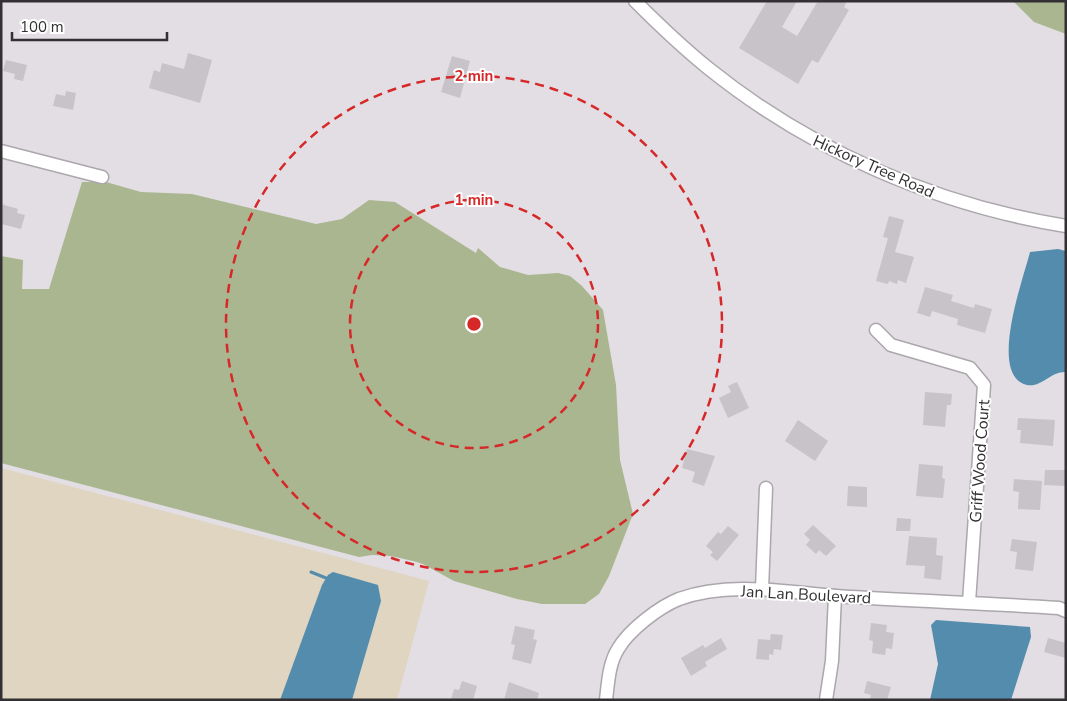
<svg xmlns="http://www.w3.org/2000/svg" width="1067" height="701" viewBox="0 0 1067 701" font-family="'Nunito Sans',sans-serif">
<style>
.industrial{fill:#dfd5c0}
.green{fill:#aab690}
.water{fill:#548cad}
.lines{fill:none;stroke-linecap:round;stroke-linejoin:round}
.stream{stroke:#548cad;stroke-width:3}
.building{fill:#c8c3c8}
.minor-casing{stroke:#aba7ac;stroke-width:15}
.minor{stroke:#fff;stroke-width:12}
.ring{fill:none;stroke:#d62828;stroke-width:2.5;stroke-dasharray:9 6}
.labels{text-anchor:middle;stroke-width:4;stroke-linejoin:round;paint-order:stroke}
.street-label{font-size:16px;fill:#323032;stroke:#fff}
.centre{fill:#d62828;stroke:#fff;stroke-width:2.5}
.ring-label{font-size:15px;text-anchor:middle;font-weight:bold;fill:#d62828;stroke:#fff;stroke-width:4;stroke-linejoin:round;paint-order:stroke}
</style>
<rect width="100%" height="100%" fill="#e2dee3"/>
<polygon class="industrial" points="1,468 429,581 397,700 1,700"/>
<g class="green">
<polygon points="1013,1 1066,1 1066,34 1034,22"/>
<polygon points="82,182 106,182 141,192 192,194 316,224 342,219 369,200 395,202 476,253 478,248 500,267 528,275 558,273 570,276 582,286 603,310 616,385 620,460 633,514 609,576 599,594 585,604 542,604 517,599 454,581 423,564 413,561 391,556 372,555 359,557 1,463 1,256 23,260 22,289 49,289"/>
</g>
<g class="water">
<path d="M1058,249L1066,251V372C1051,371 1041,388 1027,385C987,376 1024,277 1030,252Z"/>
<polygon points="333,572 378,585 381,601 352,700 280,700 322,585 328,575"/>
<polygon points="936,620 1030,627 1031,637 1011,700 930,700 938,664 931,625"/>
</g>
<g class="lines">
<polyline class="stream" points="311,572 326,578"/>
</g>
<g class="building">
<polygon points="767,1 797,1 782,27 797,36 818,1 847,1 844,7 849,10 818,63 812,60 798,84 739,48"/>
<polygon points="188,53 212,60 200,103 149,88 154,70 160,72 162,63 184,69"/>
<polygon points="452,56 470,61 460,98 441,92"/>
<polygon points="6,60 27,65 23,81 14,79 15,74 3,71"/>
<polygon points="66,91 76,93 73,110 53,106 56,94 65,96"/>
<polygon points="1,204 18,209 17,213 25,215 21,229 1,224"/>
<polygon points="889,216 904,220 895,252 914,257 906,283 898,280 897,284 889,281 888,284 876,281 888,238 883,237"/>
<polygon points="925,287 953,295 951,301 974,308 975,304 992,309 985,333 957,325 958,319 932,311 930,317 917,313"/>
<polygon points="737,382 749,408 728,418 719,398 731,392 728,386"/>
<polygon points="925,392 952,394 951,405 947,405 945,427 923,425"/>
<polygon points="1018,418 1055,420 1053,446 1020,443 1021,430 1017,430"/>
<polygon points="798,420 828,441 815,461 785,441"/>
<polygon points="687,449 715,456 704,486 692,482 695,472 682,468"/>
<polygon points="919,464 943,466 942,478 945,479 943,498 916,496"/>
<polygon points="1045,470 1066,470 1066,486 1044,485"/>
<polygon points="1014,479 1042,481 1040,510 1018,509 1019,492 1013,491"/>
<polygon points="848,486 867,487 867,507 847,506"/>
<polygon points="897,518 911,519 910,531 896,531"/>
<polygon points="813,525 836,546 826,556 819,550 816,554 806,545 810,540 804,534"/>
<polygon points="728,526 739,535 717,561 710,555 713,552 706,546 718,532 721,534"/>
<polygon points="909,536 937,538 936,555 943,556 941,580 924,578 925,566 906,565"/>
<polygon points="1012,539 1037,542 1033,571 1015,569 1017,552 1010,551"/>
<polygon points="871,623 887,625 886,632 894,633 892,649 886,648 885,655 872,653 873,641 869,640"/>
<polygon points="515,626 535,630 533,639 537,640 531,664 512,659 515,645 511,644"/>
<polygon points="771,634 783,635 781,650 774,649 773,655 769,654 769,660 756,659 758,639 770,640"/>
<polygon points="721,638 727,649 705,662 707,666 691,676 681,658 703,645 705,648"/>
<polygon points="1048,638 1066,643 1066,658 1044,652"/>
<polygon points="462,681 477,686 473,700 451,700 454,689 459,690"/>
<polygon points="867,681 891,687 887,700 870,700 871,695 864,693"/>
<polygon points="509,682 539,693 537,700 504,700"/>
</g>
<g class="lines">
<defs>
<g id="minor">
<path d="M635,1C658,24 682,47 708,68C811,151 936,205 1066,226"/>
<polyline points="1,151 102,177"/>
<polyline points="876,330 891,345 970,368 984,385 969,602"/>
<polyline points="762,589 766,488"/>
<path d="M606,700C608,683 609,663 618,649C629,630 659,607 679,599C729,581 785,592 836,596C911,601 985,603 1059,608L1066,611"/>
<polyline points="826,700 832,661 835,596"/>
</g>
</defs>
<use href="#minor" class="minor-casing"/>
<use href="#minor" class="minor"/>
</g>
<g class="ring">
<circle cx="474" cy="324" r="124"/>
<circle cx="474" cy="324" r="248"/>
</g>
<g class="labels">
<g class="street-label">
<text transform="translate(874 166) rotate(24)" y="6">Hickory Tree Road</text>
<text transform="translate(979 461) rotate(-86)" y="6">Griff Wood Court</text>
<text transform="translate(806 594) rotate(3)" y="6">Jan Lan Boulevard</text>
</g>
</g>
<circle cx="474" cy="324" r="8" class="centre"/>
<g class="ring-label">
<text x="474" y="81">2 min</text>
<text x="474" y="205">1 min</text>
</g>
<rect width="1067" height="701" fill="none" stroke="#323032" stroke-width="5"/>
<path d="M12 32v8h155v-8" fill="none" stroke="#323032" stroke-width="2.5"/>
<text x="20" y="32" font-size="15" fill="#323032" stroke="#ffffff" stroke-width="4" paint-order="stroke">100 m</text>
</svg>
